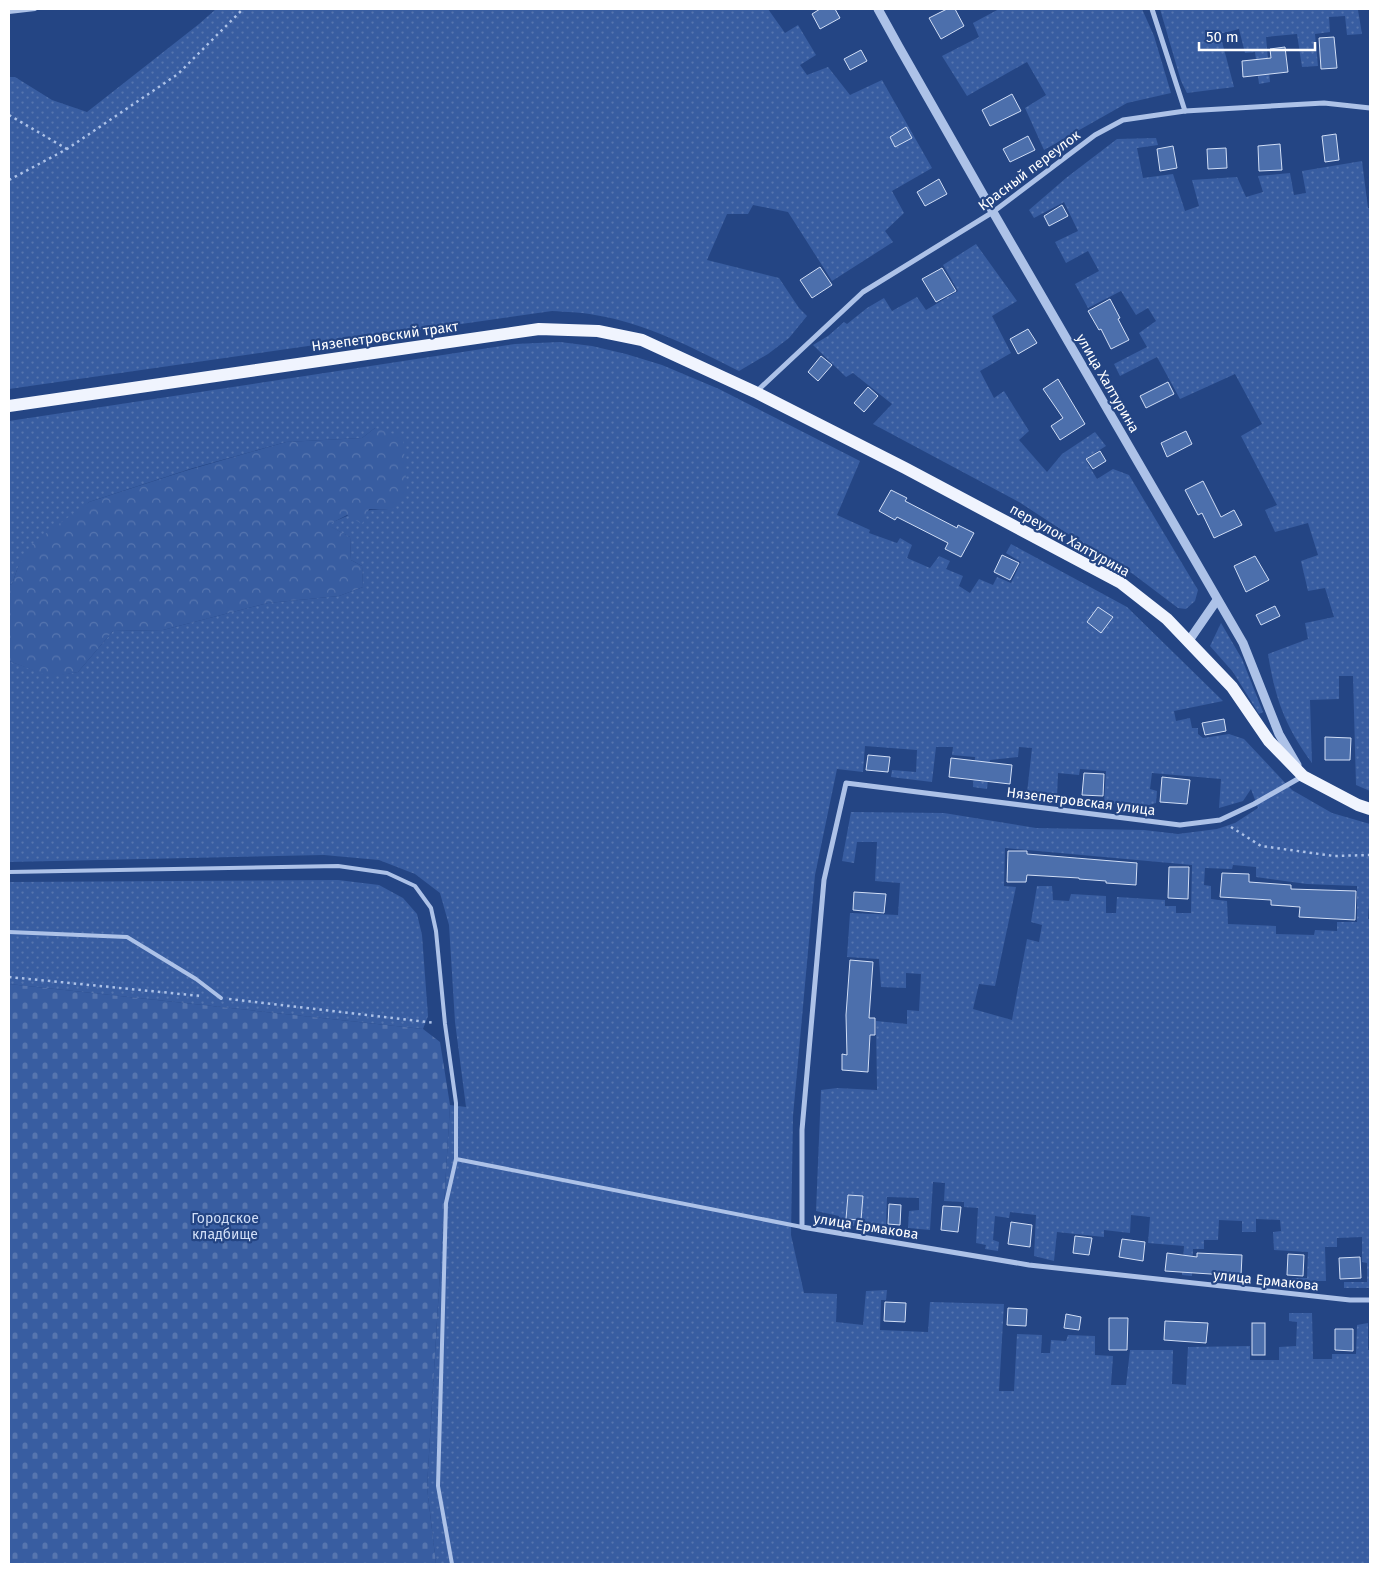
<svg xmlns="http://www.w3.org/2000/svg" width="1379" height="1573" viewBox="0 0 1379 1573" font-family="'Fira Sans',sans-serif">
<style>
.grass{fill:url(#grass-dots);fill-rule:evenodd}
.forest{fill:url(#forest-crowns)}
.cemetery{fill:url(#cemetery-stones)}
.building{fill:#4c6fac;stroke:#d1def6}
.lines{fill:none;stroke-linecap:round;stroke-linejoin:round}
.path{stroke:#adc2e8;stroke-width:2.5;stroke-dasharray:2.5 4;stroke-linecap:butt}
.service{stroke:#adc2e8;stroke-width:4}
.minor{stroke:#adc2e8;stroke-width:5}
.tertiary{stroke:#adc2e8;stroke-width:9}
.primary{stroke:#f0f4fe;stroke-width:12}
.labels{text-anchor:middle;stroke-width:4.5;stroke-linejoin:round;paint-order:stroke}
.street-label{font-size:14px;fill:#fff;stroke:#244584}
.park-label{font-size:14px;fill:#d1def6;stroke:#244584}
</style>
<defs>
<pattern id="grass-dots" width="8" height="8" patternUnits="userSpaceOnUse" patternTransform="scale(1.25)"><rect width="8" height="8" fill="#385da1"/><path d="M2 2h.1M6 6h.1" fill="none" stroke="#5675af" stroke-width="1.8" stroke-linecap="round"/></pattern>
<pattern id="forest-crowns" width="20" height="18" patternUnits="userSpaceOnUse" patternTransform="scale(1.25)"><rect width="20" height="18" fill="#385da1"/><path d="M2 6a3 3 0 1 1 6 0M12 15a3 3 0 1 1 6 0" fill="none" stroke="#5675af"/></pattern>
<pattern id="cemetery-stones" width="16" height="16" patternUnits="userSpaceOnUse" patternTransform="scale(1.25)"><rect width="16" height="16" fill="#385da1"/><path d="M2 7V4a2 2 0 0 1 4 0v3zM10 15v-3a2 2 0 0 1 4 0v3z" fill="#5675af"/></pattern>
</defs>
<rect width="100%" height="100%" fill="#244584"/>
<g class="grass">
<path d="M216,9H768L785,33L798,25L816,55L800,65L807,75L828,67L850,95L882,80L932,168L892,191L904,213L885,231L893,242L832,281L788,212L753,205L748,214H727L707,260L779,278L799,308L807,316L789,338L768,354L739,371C693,348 646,323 595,315C581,312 566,312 552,311L9,389V77H15L52,100L87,112L199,24Z"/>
<polygon points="999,9 1142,9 1154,36 1171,93 1127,103 1044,150 1025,108 1046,95 1027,62 967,96 942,56 979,37 973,23"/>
<polygon points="1160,9 1370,9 1358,10 1362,34 1347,35 1345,16 1329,17 1330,32 1315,34 1318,66 1302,67 1297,34 1266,37 1270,82 1259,84 1255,52 1245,53 1239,29 1220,34 1234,87 1187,93 1181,81"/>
<path d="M1156,138L1158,145L1137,148L1143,178L1173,174L1185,211L1199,206L1192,180L1237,177L1246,197L1263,192L1258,176L1290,173L1294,195L1306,193L1302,171L1362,161L1368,208H1370V791L1356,785L1353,676H1339V699L1310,700L1312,763C1285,726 1275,698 1268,654L1308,639L1305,623L1334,617L1325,588L1308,591L1301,561L1318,555L1308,523L1275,532L1265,510L1277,505L1241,436L1262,424L1235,374L1180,399L1157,357L1120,376L1114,364L1147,347L1139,333L1156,321L1148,308L1136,315L1121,291L1088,308L1075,284L1099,271L1088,251L1066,263L1055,242L1078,231L1064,202L1034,218L1029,210L1066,178L1117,139Z"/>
<polygon points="976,244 1017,301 992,316 1011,353 980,371 994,398 1004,391 1029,431 1019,440 1047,472 1062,454 1095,432 1106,446 1085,459 1097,479 1113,469 1129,475 1198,590 1195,601 1186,609 1178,608 1133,574 1068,534 1019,502 873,424 892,404 853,373 846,377 813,345 828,336 844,322 847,324 867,308 884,298 892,311 917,297 926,310 958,291 943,265"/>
<path d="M560,342L592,346L626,354L662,365L719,389L860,461L837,515L870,530L869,533L897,543L900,538L912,545L907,558L930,568L939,556L950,561L946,569L963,576L959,586L970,593L979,579L993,585L997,577L1011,583L1021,562L1006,553L1011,544L1127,607L1223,701L1174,711L1176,721L1190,718L1192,728H1198V734L1203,738L1229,734L1244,739L1292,790L1332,813L1370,824V890L1368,919H1370V1288H1344V1282H1367V1263L1362,1262V1237L1337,1238V1247H1325L1326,1281H1317L1318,1289H1286V1278H1307L1308,1252L1274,1250L1273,1232L1281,1231L1280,1220L1256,1219V1232H1242V1221L1219,1220L1218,1240H1204V1249H1193L1192,1276L1182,1275L1184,1246L1148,1243L1150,1217L1131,1215L1130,1233L1104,1230V1237L1057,1232L1054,1261L1034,1256L1036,1215L1010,1212L1009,1218L995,1216L993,1240L999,1242L998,1251L985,1249L986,1245L976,1243L978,1208L964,1207V1202L944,1201L945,1183L933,1182L930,1230L908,1228L909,1211L919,1210V1198L887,1197L886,1226L855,1221L854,1226L839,1223V1216L816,1211L821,1090L837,1088L877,1090L876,1021L907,1024V1010L919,1011L921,974L906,973V988L881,987L879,959L847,957L850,913L898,915L900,883L875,881L877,842H857L854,863L842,861L851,812L944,813L1036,828L1144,830L1178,834L1217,829L1235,823L1258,808L1251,789L1243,801L1219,808L1221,779L1152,773L1150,789L1157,791L1156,803L1142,807L1104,803L1106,771L1080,769L1079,775L1058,773L1057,797L1027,793L1032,748L1019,747L1018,757L990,760L987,789L973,787L975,757L952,755L953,747H936L932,782L891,777L892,770L916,772L917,750L865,746L863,772L837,769L815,875L793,1116L791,1235L804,1293L837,1294L836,1322L863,1325L866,1291L887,1290L886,1300H881L880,1330L928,1332L930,1302L1004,1304L999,1391H1014L1017,1334L1042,1335L1041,1353H1050L1051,1340L1066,1341L1068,1335L1095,1336V1355L1113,1356L1111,1385H1126L1130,1350H1173L1172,1384L1186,1385L1188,1347L1250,1346V1360H1279V1347L1296,1346L1297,1322L1289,1321V1313H1312L1313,1359H1332V1354H1356L1357,1325L1368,1323V1350H1370V1564H436L427,1487L450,1105L466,1107L455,1022L449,925L440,893L415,874L379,860L324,855L9,862V661L51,676L78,672L113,631L163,630L268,603L339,596L363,587L362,566L351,560L350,537L327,525C354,512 365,509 394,509L375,428L362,438L286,442L193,468L89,502L18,567L12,584L9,585V421L515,344ZM1005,848L1192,865L1191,913H1176V906H1165V900L1117,897L1116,913H1106V896L1071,894L1069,901L1053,900L1052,886H1037L1031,922L1042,925L1039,942L1027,939L1012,1020L973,1009L979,984L995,986L1016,887L1004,886ZM1233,865L1256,867V877L1307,884L1357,886V922H1337V931L1315,930L1314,935L1276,934V926L1228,924L1227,901L1211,899V886L1204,885L1205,868L1232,869Z"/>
<polygon points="1221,623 1242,659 1263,712 1259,714 1233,672 1210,646"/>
<polygon points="338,880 379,885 403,898 417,914 422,935 428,1016 423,1029 9,984 9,882"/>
</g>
<polygon class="forest" points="375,428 403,437 407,493 394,509 369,509 362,524 347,515 328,525 350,537 351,560 362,566 363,587 339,596 268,603 163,630 113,631 78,672 51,677 9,661 9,585 12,584 18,567 33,543 89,502 185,471 286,442 362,438"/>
<polygon class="cemetery" points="9,984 423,1029 440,1042 450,1105 427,1487 436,1564 9,1564"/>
<g class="building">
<polygon points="820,9 835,9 840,18 820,29 812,14"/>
<polygon points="947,9 955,9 964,26 941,39 929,18"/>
<polygon points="1334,37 1337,68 1321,69 1319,38"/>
<polygon points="1285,47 1288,72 1243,77 1242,61 1271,58 1270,49"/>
<polygon points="861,50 867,61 850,70 844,59"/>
<polygon points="1012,94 1021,111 990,126 982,110"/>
<polygon points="906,127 912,138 895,147 890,137"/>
<polygon points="1336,134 1339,160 1325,162 1322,136"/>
<polygon points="1028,136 1035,150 1010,162 1003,149"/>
<polygon points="1280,144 1282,170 1259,171 1258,146"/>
<polygon points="1173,146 1177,168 1160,171 1157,149"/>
<polygon points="1226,148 1227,168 1208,169 1207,149"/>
<polygon points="939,179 947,194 925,206 917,192"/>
<polygon points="1062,205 1068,216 1049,226 1044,216"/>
<polygon points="820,267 832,285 812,298 800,280"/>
<polygon points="942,268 956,291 936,302 922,279"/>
<polygon points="1110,299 1120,318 1118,319 1129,340 1111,349 1101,329 1099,330 1088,311"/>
<polygon points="1028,329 1037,343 1018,354 1010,339"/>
<polygon points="821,356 832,365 818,381 808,372"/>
<polygon points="1058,379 1085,424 1060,440 1051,426 1063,418 1043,389"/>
<polygon points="1168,382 1174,394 1146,408 1140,396"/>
<polygon points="868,387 878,396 864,412 854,403"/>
<polygon points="1186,431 1192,444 1167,457 1161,443"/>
<polygon points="1100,451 1106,461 1093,469 1086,459"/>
<polygon points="1203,481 1221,517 1234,510 1242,525 1214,538 1202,513 1198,515 1185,490"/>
<polygon points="891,490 907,498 905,501 957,528 958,525 974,533 961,557 945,549 948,543 897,517 895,520 879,511"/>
<polygon points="1002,555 1019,563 1010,580 994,572"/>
<polygon points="1255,556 1269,580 1246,592 1234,566"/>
<polygon points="1275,606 1280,616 1261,625 1256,615"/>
<polygon points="1098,607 1113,617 1101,633 1087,622"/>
<polygon points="1224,719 1226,731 1205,735 1202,723"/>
<polygon points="1325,737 1351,738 1350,760 1325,760"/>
<polygon points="868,755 890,757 888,772 866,770"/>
<polygon points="951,758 1012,765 1010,784 949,777"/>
<polygon points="1084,773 1104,774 1103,796 1082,795"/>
<polygon points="1162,777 1190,780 1187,804 1160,802"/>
<polygon points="1008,851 1027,851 1027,854 1137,863 1136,885 1106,883 1106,881 1079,879 1079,878 1027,875 1026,882 1007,882"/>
<polygon points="1169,867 1189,867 1188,899 1168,898"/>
<polygon points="1222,873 1249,874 1249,882 1291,885 1291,889 1356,891 1355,920 1299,917 1300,907 1271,905 1271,900 1220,897"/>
<polygon points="854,892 886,894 884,913 853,910"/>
<polygon points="850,960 873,962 869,1018 875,1018 875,1035 870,1035 868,1072 842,1070 842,1054 847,1055 846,1015"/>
<polygon points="848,1195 863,1196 861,1220 846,1219"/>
<polygon points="889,1204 901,1205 900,1225 888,1224"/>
<polygon points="943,1206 961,1207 958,1232 941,1230"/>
<polygon points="1011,1222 1032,1225 1030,1247 1008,1244"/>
<polygon points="1075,1236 1092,1238 1089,1255 1073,1253"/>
<polygon points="1122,1239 1145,1242 1143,1261 1119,1257"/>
<polygon points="1167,1253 1197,1257 1197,1253 1242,1255 1241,1276 1165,1271"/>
<polygon points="1288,1254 1304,1255 1303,1276 1287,1275"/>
<polygon points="1360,1257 1361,1278 1340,1279 1339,1258"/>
<polygon points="885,1302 906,1303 905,1322 884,1321"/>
<polygon points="1008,1308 1027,1309 1026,1326 1007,1325"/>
<polygon points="1066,1314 1081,1317 1079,1330 1064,1328"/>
<polygon points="1109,1318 1128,1318 1127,1350 1109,1350"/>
<polygon points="1165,1321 1208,1323 1206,1343 1164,1340"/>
<rect x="1252" y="1323" width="13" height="32"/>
<polygon points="1335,1329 1353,1329 1353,1351 1335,1350"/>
</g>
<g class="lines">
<g class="path">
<polyline points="9,115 67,149"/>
<polyline points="9,180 67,149 178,74 243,9"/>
<polyline points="1231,827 1261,846 1334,856 1370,855"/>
<polyline points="9,977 201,996"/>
<polyline points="229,999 435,1023"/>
</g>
<g class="service">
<polyline points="9,12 35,9"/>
<polyline points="9,872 338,866 387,873 415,886 431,908 436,931 445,1024 456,1103 456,1159 446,1203 438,1486 452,1564"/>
<polyline points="9,932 127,937 196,979 221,998"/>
<polyline points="456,1159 802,1227"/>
</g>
<g class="minor">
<polyline points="1152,9 1185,111"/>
<polyline points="756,392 863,292 993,212 1095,135 1123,120 1185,111 1324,103 1370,108"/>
<polyline points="1303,776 1254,804 1220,820 1180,825 846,783 824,880 802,1130 802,1227 1029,1265 1350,1300 1370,1300"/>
</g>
<g class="tertiary">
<polyline points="878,9 899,47 993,212 1243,643 1279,734 1297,765"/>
<polyline points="1188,642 1217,600"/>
</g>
<polyline class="primary" points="9,406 539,329 598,331 642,340 755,392 905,468 1121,583 1167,619 1232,687 1269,741 1303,776 1358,805 1370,809"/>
</g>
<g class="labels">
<g class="street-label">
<text transform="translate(1029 170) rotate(-37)" y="5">Красный переулок</text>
<text transform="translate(385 336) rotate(-8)" y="5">Нязепетровский тракт</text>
<text transform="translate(1108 383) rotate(60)" y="5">улица Халтурина</text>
<text transform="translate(1070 540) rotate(29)" y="5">переулок Халтурина</text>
<text transform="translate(1081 801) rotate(7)" y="5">Нязепетровская улица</text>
<text transform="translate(866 1226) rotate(9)" y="5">улица Ермакова</text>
<text transform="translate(1266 1280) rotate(6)" y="5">улица Ермакова</text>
</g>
<g class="park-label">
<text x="225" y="1223">Городское<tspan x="225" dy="16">кладбище</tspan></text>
</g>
</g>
<rect width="1379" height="1573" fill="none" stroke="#ffffff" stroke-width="20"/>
<path d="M1199 42v8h116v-8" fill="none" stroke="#ffffff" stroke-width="2.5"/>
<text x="1206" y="42" font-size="15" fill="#ffffff" stroke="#244584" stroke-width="4" paint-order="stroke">50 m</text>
</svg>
